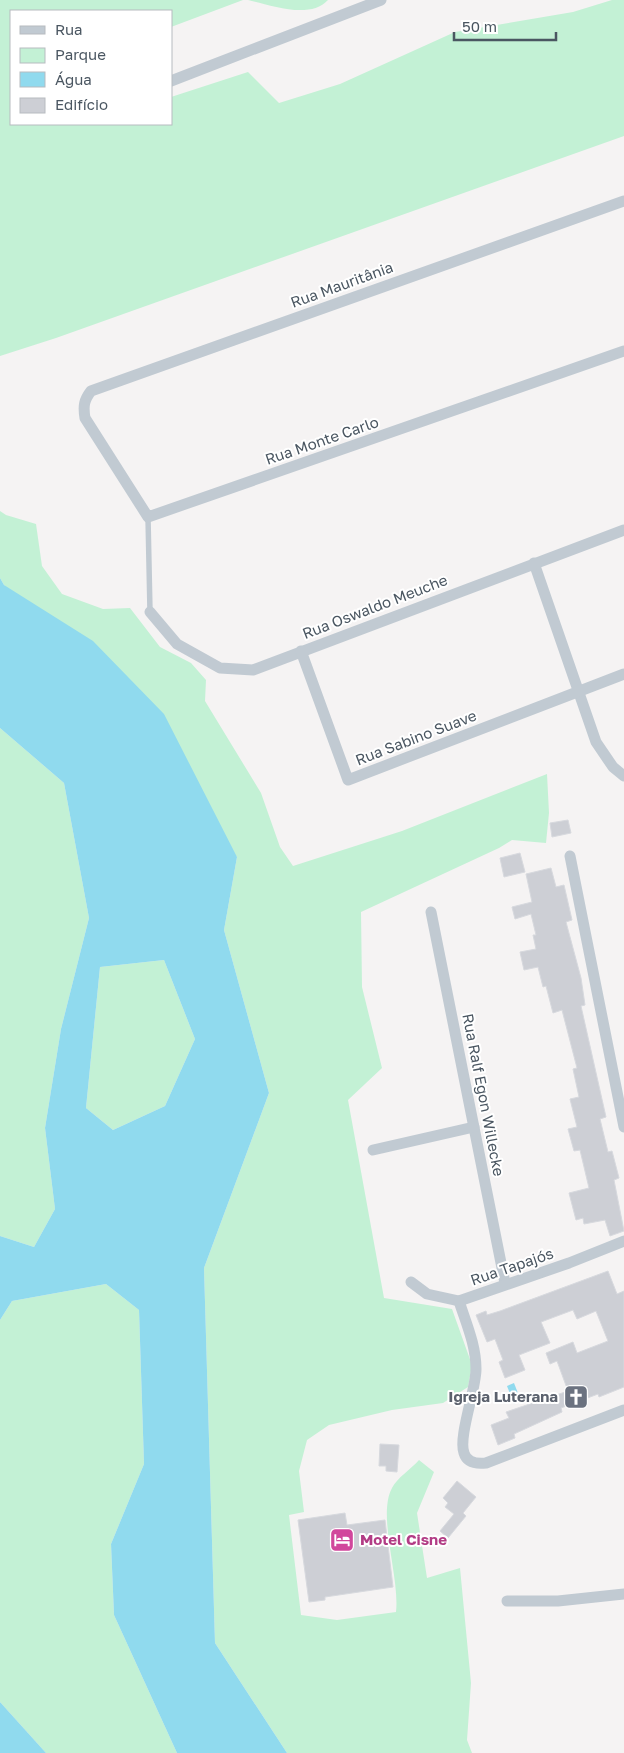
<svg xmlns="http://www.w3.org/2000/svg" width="624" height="1753" viewBox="0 0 624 1753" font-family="'Golos Text',sans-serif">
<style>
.green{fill:#c3f1d5}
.water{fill:#90daee;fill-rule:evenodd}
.building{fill:#cdcfd5;stroke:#d7d9de}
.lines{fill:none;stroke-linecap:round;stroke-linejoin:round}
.service{stroke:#c1cad2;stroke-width:5.5}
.minor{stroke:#c1cad2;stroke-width:11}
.labels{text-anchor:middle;stroke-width:4;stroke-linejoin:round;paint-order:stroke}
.street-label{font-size:15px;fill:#4a5661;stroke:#fff}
.worship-label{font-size:15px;font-weight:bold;fill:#5b616d;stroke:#fff;text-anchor:end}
.hotel-label{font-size:15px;font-weight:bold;fill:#b23c85;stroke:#fff;text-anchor:start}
</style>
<rect width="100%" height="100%" fill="#f5f3f3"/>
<g class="green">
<polygon points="0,0 243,0 171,27 171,11 11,11 11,124 171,124 171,97 248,72 279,103 340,84 455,32 573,12 612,0 624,0 624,136 56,338 0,356"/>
<path d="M248,0H328C310,20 270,5 248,0Z"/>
<path d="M0,511L6,515L36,524L42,566L62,594L103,609L130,608L160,647L191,663L206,680L205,701L261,793L280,847L293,866L402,831L547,774L549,813L546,843L512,840L499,848L361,912L362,987L382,1068L348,1100L384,1298L452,1309L472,1365L468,1387L443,1403L392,1410L329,1425L307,1440L299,1471L304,1512L289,1515L301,1615L337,1620L396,1612C400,1578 377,1515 392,1488C397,1478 411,1469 419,1460L434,1472L417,1513L427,1578L460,1568L471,1683L467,1740L472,1753H287L215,1643L204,1268L269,1093L224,930L237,857L4,585L0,578Z"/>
<polygon points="0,728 64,783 89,918 61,1029 45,1128 55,1209 34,1247 0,1236"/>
<polygon points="164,960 195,1039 165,1106 113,1130 86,1108 100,967"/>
<polygon points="106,1284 139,1310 144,1464 111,1544 114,1615 177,1753 46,1753 0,1702 0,1320 12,1301"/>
</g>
<g class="water">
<path d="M0,578L4,585L93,641L164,714L237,857L224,930L269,1093L204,1268L215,1643L287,1753H177L114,1615L111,1544L144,1464L139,1310L106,1284L12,1301L0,1320V1236L34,1247L55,1209L45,1128L61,1029L89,918L64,783L0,728ZM164,960L195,1039L165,1106L113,1130L86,1108L100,967Z"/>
<polygon points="514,1383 521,1401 514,1404 507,1386"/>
<polygon points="0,1702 46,1753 0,1753"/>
</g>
<g class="building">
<polygon points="568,820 571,833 552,837 550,823"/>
<polygon points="520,853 525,872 504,877 500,858"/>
<polygon points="551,868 556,887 564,885 572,920 566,922 581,978 585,1005 581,1006 606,1117 600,1119 608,1152 612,1151 619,1178 614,1180 624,1231 610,1236 605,1220 584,1224 583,1218 576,1220 569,1193 589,1188 580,1150 574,1151 568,1129 577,1127 570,1099 579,1097 573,1069 577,1068 562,1010 553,1013 546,986 543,987 538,967 524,970 520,952 536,949 533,935 536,935 531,914 515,919 512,907 532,902 526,874"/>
<polygon points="608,1271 617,1294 624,1291 624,1387 599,1397 598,1394 561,1408 562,1412 514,1434 515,1438 498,1445 491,1425 509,1418 506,1412 568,1391 557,1361 550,1364 546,1353 573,1342 577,1353 608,1341 596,1311 577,1319 573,1310 541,1322 550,1343 519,1355 525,1370 505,1378 499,1362 503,1360 495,1339 487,1342 476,1315 486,1311 487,1315 500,1311"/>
<polygon points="380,1444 399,1445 397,1472 386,1471 386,1466 379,1466"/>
<polygon points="457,1481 476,1497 463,1513 466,1516 448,1538 440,1531 454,1514 445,1507 448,1503 443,1498"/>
<polygon points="345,1513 347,1525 385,1520 393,1587 325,1597 325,1600 309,1602 298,1520"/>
</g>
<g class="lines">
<polyline class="service" points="148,517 150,612"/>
<g class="minor">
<polyline points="171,81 381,0"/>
<path d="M624,201L91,391C84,400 83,406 85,418L148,517L624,351"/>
<polyline points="534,563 596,742 613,767 624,776"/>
<polyline points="150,612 177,644 220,668 253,670 624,530"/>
<polyline points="301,651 348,780 624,674"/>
<polyline points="570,856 624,1127"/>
<polyline points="431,912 505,1283"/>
<polyline points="373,1150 474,1127"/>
<polyline points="411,1282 427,1294 459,1301 569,1263 624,1241"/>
<path d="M459,1301C466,1323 476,1345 476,1369C476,1390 458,1437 464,1453C467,1463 477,1464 486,1463L624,1410"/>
<polyline points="507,1601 558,1601 624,1594"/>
</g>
</g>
<defs>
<symbol id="church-square" viewBox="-11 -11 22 22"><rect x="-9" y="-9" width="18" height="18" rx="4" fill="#6b7280" stroke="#fff"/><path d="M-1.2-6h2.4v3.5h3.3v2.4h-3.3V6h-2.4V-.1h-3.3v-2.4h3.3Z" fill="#fff"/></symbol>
<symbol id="hotel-square" viewBox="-11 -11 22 22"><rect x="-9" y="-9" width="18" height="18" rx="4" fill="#d1479c" stroke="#fff"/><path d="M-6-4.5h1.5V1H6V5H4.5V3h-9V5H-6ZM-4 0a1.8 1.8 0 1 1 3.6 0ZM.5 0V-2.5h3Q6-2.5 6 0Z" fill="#fff"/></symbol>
</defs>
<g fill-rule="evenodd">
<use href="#church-square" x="562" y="1383" width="28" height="28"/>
<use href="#hotel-square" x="328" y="1526" width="28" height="28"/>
</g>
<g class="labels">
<g class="street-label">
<text transform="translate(342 285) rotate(-20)" y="5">Rua Mauritânia</text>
<text transform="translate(322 441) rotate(-19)" y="5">Rua Monte Carlo</text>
<text transform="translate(375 607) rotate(-21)" y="5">Rua Oswaldo Meuche</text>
<text transform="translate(416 738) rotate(-21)" y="5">Rua Sabino Suave</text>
<text transform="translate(483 1095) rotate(79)" y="5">Rua Ralf Egon Willecke</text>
<text transform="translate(512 1267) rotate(-19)" y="5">Rua Tapajós</text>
</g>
<g class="worship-label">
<text x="558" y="1402">Igreja Luterana</text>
</g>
<g class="hotel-label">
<text x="360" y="1545">Motel Cisne</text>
</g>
</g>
<rect x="10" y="10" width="162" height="115" fill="#ffffff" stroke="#b7bbc0"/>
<rect x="20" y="26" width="25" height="8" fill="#c1cad2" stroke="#b7bbc0"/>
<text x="55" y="35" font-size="15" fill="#4a5661">Rua</text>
<rect x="20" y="48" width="25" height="15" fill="#c3f1d5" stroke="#b7bbc0"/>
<text x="55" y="60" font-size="15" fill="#4a5661">Parque</text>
<rect x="20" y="72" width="25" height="15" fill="#90daee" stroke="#b7bbc0"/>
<text x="55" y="85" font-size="15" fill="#4a5661">Água</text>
<rect x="20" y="98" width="25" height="15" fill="#cdcfd5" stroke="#b7bbc0"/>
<text x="55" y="110" font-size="15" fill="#4a5661">Edifício</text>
<path d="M454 32v8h102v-8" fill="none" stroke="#4a5661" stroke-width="2.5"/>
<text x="462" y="32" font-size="15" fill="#4a5661" stroke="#ffffff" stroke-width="4" paint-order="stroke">50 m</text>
</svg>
